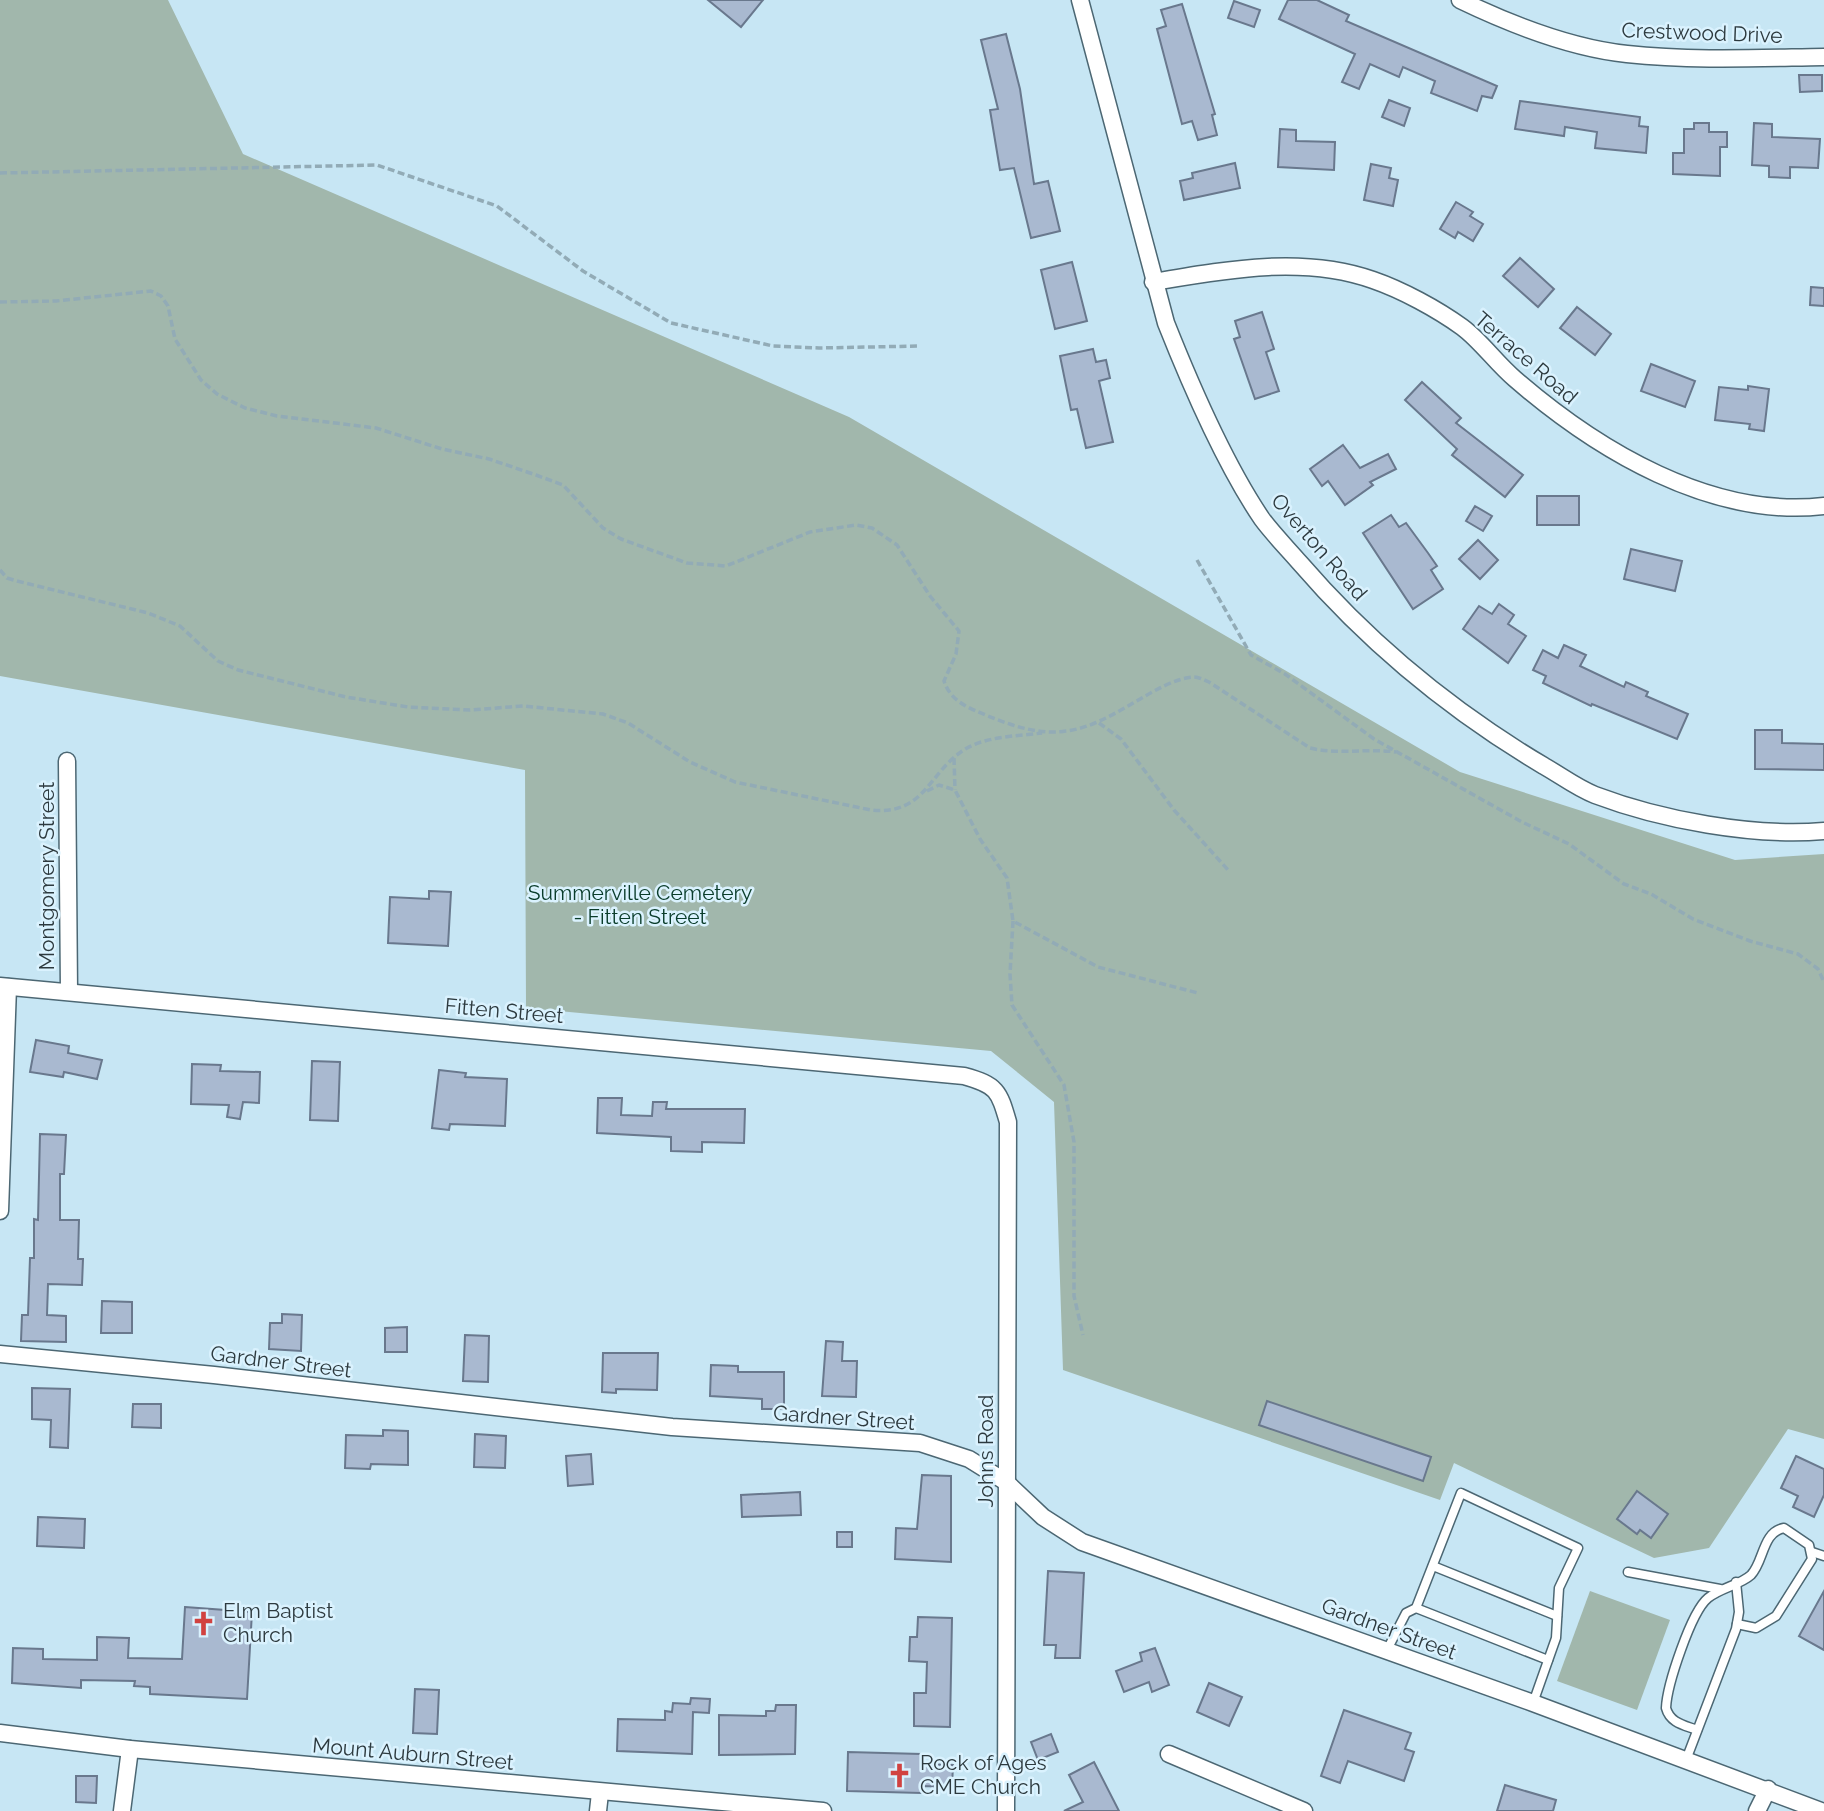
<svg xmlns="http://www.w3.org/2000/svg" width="1824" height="1811" viewBox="0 0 1824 1811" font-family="Raleway,sans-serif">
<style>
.green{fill:#a1b7ac}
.building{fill:#a9b9d0;stroke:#69788d;stroke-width:2}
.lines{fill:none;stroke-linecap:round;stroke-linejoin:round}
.lane-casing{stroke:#4c6773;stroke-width:11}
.street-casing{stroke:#4c6773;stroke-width:19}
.path{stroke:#92abb6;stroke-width:3.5;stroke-dasharray:7 3.5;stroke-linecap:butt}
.lane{stroke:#fff;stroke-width:8}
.street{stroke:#fff;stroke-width:16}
.labels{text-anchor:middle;stroke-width:5;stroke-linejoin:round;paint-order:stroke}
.street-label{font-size:21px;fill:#2d3a3f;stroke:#daf2fe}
.park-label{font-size:21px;fill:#093c2a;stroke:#daf2fe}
.poi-label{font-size:21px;fill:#2d3a3f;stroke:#daf2fe;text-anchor:start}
</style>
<rect width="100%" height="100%" fill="#c7e6f4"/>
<g class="green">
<polygon points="0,0 168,0 243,154 849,417 1460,772 1735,860 1824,854 1824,1439 1788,1429 1709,1548 1654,1558 1454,1463 1440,1500 1063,1370 1054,1102 991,1051 526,1008 525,770 0,676"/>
<polygon points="1590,1591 1670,1620 1637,1710 1557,1681"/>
</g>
<g class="building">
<polygon points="708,0 763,0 741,27"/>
<polygon points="1288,0 1317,0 1349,15 1346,21 1497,86 1492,98 1482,96 1477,111 1431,93 1435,81 1403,67 1399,77 1370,64 1359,89 1342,82 1355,54 1279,19"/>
<polygon points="1234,1 1260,10 1254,27 1228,18"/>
<polygon points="1182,4 1215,114 1212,115 1217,135 1198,140 1192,121 1182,124 1157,29 1166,26 1161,10"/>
<polygon points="1006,34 1020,89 1034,184 1048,181 1060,231 1031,238 1014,168 1000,170 990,110 998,109 981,40"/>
<polygon points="1799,75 1822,75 1822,91 1800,92"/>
<polygon points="1389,100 1410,108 1404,126 1382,117"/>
<polygon points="1520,101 1640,117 1639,126 1648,127 1646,153 1595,148 1597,132 1565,127 1564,136 1515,129"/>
<polygon points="1694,123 1709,123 1709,132 1727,132 1727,147 1720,147 1720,176 1673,174 1673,153 1684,153 1684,129 1694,129"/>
<polygon points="1754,123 1772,124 1772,137 1820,139 1818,168 1790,167 1790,178 1769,177 1769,166 1752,165"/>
<polygon points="1280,129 1296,130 1296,141 1335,142 1334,170 1278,167"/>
<polygon points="1235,163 1240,188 1184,200 1180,181 1193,178 1192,173"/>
<polygon points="1371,164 1391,168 1389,178 1398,180 1393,206 1364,200"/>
<polygon points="1456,202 1473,212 1470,216 1483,224 1473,241 1458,232 1455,238 1440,229"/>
<polygon points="1520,258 1554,289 1538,307 1503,276"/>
<polygon points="1072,262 1087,321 1055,329 1041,270"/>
<polygon points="1811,287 1824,288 1824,306 1810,305"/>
<polygon points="1577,307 1611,334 1595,355 1560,328"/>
<polygon points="1262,312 1274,349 1266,352 1279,391 1255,399 1234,339 1240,337 1235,321"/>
<polygon points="1093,349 1096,362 1106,360 1110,378 1099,381 1113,442 1086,448 1077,409 1071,410 1060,356"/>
<polygon points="1651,364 1695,381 1685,407 1641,391"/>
<polygon points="1422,382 1461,418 1456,423 1523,475 1505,497 1452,455 1457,449 1405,400"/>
<polygon points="1748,386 1769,389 1764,431 1749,429 1750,424 1715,420 1719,387 1748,390"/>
<polygon points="1343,445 1360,468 1388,454 1396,469 1370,482 1373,485 1345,505 1328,481 1322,486 1310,469"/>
<rect x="1537" y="496" width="42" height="29"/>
<polygon points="1475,506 1492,516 1483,531 1466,521"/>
<polygon points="1391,515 1399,527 1406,523 1428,553 1437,566 1431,570 1443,589 1413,609 1363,533"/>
<polygon points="1478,540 1498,560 1480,579 1459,559"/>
<polygon points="1631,549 1682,561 1675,591 1624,579"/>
<polygon points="1499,604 1514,615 1508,624 1526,636 1508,663 1463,629 1479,606 1492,614"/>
<polygon points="1564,645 1586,655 1580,666 1624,687 1626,682 1648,692 1646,696 1688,714 1677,739 1592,704 1591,706 1543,683 1546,676 1533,670 1543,650 1558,658"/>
<polygon points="1755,730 1782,730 1782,743 1824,744 1824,770 1755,769"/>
<polygon points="429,891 451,892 448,946 388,943 390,897 429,899"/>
<polygon points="36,1040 69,1046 68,1053 102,1060 97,1079 64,1072 63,1077 30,1072"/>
<polygon points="312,1061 340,1062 338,1121 310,1120"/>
<polygon points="192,1064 221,1065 220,1071 260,1072 259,1103 243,1102 240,1119 227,1117 229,1105 191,1104"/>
<polygon points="439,1070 466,1073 465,1077 507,1079 505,1126 450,1124 449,1130 432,1128"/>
<polygon points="598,1098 622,1098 621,1115 652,1116 653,1102 667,1102 666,1109 745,1109 744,1143 702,1142 702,1152 671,1151 671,1137 597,1133"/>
<polygon points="40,1134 66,1135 64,1174 60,1174 60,1220 79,1220 78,1259 83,1259 82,1285 48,1284 47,1315 66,1316 66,1342 21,1341 22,1315 28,1315 30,1258 34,1258 34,1219 38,1220"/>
<polygon points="102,1301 132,1302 132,1333 101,1333"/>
<polygon points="282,1314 302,1315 301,1351 269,1349 270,1323 282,1323"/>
<polygon points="407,1327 407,1352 385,1352 385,1328"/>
<polygon points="465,1335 489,1336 488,1382 463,1381"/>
<polygon points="826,1341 843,1342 842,1361 857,1361 856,1397 822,1396"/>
<polygon points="603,1353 658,1353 657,1390 616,1389 616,1393 602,1392"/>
<polygon points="711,1365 738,1366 738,1372 784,1372 784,1409 762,1409 762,1399 710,1396"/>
<polygon points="32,1388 70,1389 68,1448 50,1447 51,1420 32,1419"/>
<polygon points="1267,1401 1431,1457 1423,1481 1259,1425"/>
<polygon points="133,1404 161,1404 161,1428 132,1427"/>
<polygon points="383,1430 408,1431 408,1465 371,1464 370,1469 345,1468 346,1435 383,1436"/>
<polygon points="475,1434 506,1436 505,1468 474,1467"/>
<polygon points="591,1454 593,1484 568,1486 566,1456"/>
<polygon points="1796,1456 1824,1469 1824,1495 1814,1517 1793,1507 1798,1496 1781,1488"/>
<polygon points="922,1475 951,1476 951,1562 895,1559 896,1528 917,1529"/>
<polygon points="1637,1491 1668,1514 1651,1538 1640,1530 1637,1534 1617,1519"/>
<polygon points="800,1492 801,1515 742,1517 741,1495"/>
<polygon points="38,1517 85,1519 84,1548 37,1546"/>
<rect x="837" y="1532" width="15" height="15"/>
<polygon points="1048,1571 1084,1573 1080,1658 1055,1658 1056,1645 1044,1645"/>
<polygon points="1824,1591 1824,1650 1799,1636"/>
<polygon points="185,1607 252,1612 247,1699 150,1694 150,1687 134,1686 135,1681 81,1680 81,1688 12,1683 13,1648 43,1649 43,1659 97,1660 97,1637 129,1638 128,1658 182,1659"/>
<polygon points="918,1617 952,1618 950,1727 914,1726 914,1693 926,1693 927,1662 909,1661 910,1637 917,1637"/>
<polygon points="1155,1648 1169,1685 1152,1692 1149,1682 1124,1692 1116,1671 1142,1661 1140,1653"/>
<polygon points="1209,1683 1242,1697 1229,1726 1197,1712"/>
<polygon points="415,1689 439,1690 437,1734 413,1733"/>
<polygon points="691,1698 710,1699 709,1713 693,1712 692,1754 617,1751 618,1719 665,1720 665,1711 672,1712 673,1703 690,1704"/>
<polygon points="776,1705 796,1705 795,1754 719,1755 719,1715 766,1716 766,1711 775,1711"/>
<polygon points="1344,1710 1411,1733 1405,1749 1414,1752 1404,1781 1348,1761 1340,1783 1321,1776"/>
<polygon points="1051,1734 1058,1752 1038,1760 1031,1742"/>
<polygon points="848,1752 921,1754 921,1764 953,1765 952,1787 921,1786 921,1793 847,1791"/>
<polygon points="1094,1762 1119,1811 1064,1811 1083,1802 1069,1775"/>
<polygon points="76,1776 97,1776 96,1803 76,1802"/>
<polygon points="1505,1785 1556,1800 1553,1811 1497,1811"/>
</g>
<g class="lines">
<defs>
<g id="lane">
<polyline points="1812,1552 1824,1556"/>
<polyline points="1433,1566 1557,1616"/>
<polyline points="1628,1572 1720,1589"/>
<polyline points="1416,1608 1548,1660"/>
<polyline points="1387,1650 1406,1613 1416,1608 1461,1493 1578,1548 1559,1588 1556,1638 1533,1703"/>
<path d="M1697,1730C1684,1725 1670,1723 1666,1708C1667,1685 1691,1612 1708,1598C1720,1588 1740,1585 1751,1575C1764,1562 1762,1532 1784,1528L1809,1545L1812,1559L1776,1616L1756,1628L1737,1624"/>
<polyline points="1686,1760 1736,1629 1739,1612 1736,1582"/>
</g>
<g id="street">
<path d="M1080,0L1166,323C1191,386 1224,463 1262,519C1273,534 1288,549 1300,563C1369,643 1453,712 1544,766C1560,775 1577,788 1595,795C1661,820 1753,837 1824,831"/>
<path d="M1460,0C1512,25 1570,48 1627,54C1692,61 1759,58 1824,57"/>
<path d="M1153,282C1224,270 1303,255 1373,280C1402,290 1437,309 1462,327C1481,341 1496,363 1515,379C1597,450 1711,519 1824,506"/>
<polyline points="67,761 69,991"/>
<path d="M0,986L964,1076C997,1085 999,1091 1008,1122L1006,1811"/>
<polyline points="0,1211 8,987"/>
<polyline points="0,1354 214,1375 672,1427 920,1443 969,1459 1006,1482 1043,1517 1082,1542 1533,1703 1821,1811"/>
<polyline points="0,1733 130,1749 823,1811"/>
<polyline points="1169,1754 1304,1811"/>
<polyline points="122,1811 130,1749"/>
<polyline points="598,1811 600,1793"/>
<polyline points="1757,1811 1768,1789"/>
</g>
</defs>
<use href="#lane" class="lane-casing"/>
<use href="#street" class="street-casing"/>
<g class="path">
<polyline points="0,173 377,165 497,206 583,271 671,323 773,346 819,348 919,346"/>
<path d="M0,302L56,301L151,291L161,296L168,306L175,339L201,380L217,394L245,408L277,416L376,428L442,449L489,459L536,475L563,485L603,528L621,539L687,563L726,566L810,532L856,525L872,528L897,545L930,596L959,631L956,654L944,681C951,702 969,708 988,716C1013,726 1039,735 1066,731C1112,726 1157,679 1194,677C1199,677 1204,680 1209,682L1310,748C1338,755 1367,748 1396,752"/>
<polyline points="1197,560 1251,655 1285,674 1374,739 1522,822 1569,844 1624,884 1651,894 1693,919 1750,941 1798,954 1818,969 1824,982"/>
<path d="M0,570L7,578L17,581L148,613L180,626L218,661L238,670L346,697L408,707L470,710L523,706L603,714L628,723L690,762L735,782L871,810C926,816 928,771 967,748C989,736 1018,736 1042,733"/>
<polyline points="1099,723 1121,739 1174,810 1229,871"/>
<polyline points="954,758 955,790"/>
<polyline points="927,791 939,785 955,790 980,839 1007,878 1013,921 1098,967 1198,993"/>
<polyline points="1013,921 1010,974 1012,1005 1064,1085 1074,1142 1074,1296 1083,1335"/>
</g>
<use href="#lane" class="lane"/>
<use href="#street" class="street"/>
</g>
<defs>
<symbol id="church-bare" viewBox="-9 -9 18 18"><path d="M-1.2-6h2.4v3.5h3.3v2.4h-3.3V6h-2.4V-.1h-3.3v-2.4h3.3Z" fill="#d14240" stroke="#daf2fe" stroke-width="2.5" paint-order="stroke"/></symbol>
</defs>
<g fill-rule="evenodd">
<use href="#church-bare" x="186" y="1606" width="35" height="35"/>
<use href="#church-bare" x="882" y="1758" width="35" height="35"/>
</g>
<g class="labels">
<g class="street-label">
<text transform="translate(1702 33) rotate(2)" y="7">Crestwood Drive</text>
<text transform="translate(1526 358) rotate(41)" y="7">Terrace Road</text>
<text transform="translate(1319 547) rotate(49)" y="7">Overton Road</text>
<text transform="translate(47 876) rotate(-90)" y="7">Montgomery Street</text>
<text transform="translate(504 1011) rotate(5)" y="7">Fitten Street</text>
<text transform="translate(281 1362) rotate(7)" y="7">Gardner Street</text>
<text transform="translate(844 1418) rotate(4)" y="7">Gardner Street</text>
<text transform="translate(986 1451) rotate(-90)" y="7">Johns Road</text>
<text transform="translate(1389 1629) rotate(20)" y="7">Gardner Street</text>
<text transform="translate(413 1754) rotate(5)" y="7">Mount Auburn Street</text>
</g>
<g class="park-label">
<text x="640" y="900">Summerville Cemetery<tspan x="640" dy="24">- Fitten Street</tspan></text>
</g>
<g class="poi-label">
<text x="223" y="1618">Elm Baptist<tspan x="223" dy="24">Church</tspan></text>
<text x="920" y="1770">Rock of Ages<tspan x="920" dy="24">CME Church</tspan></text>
</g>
</g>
</svg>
